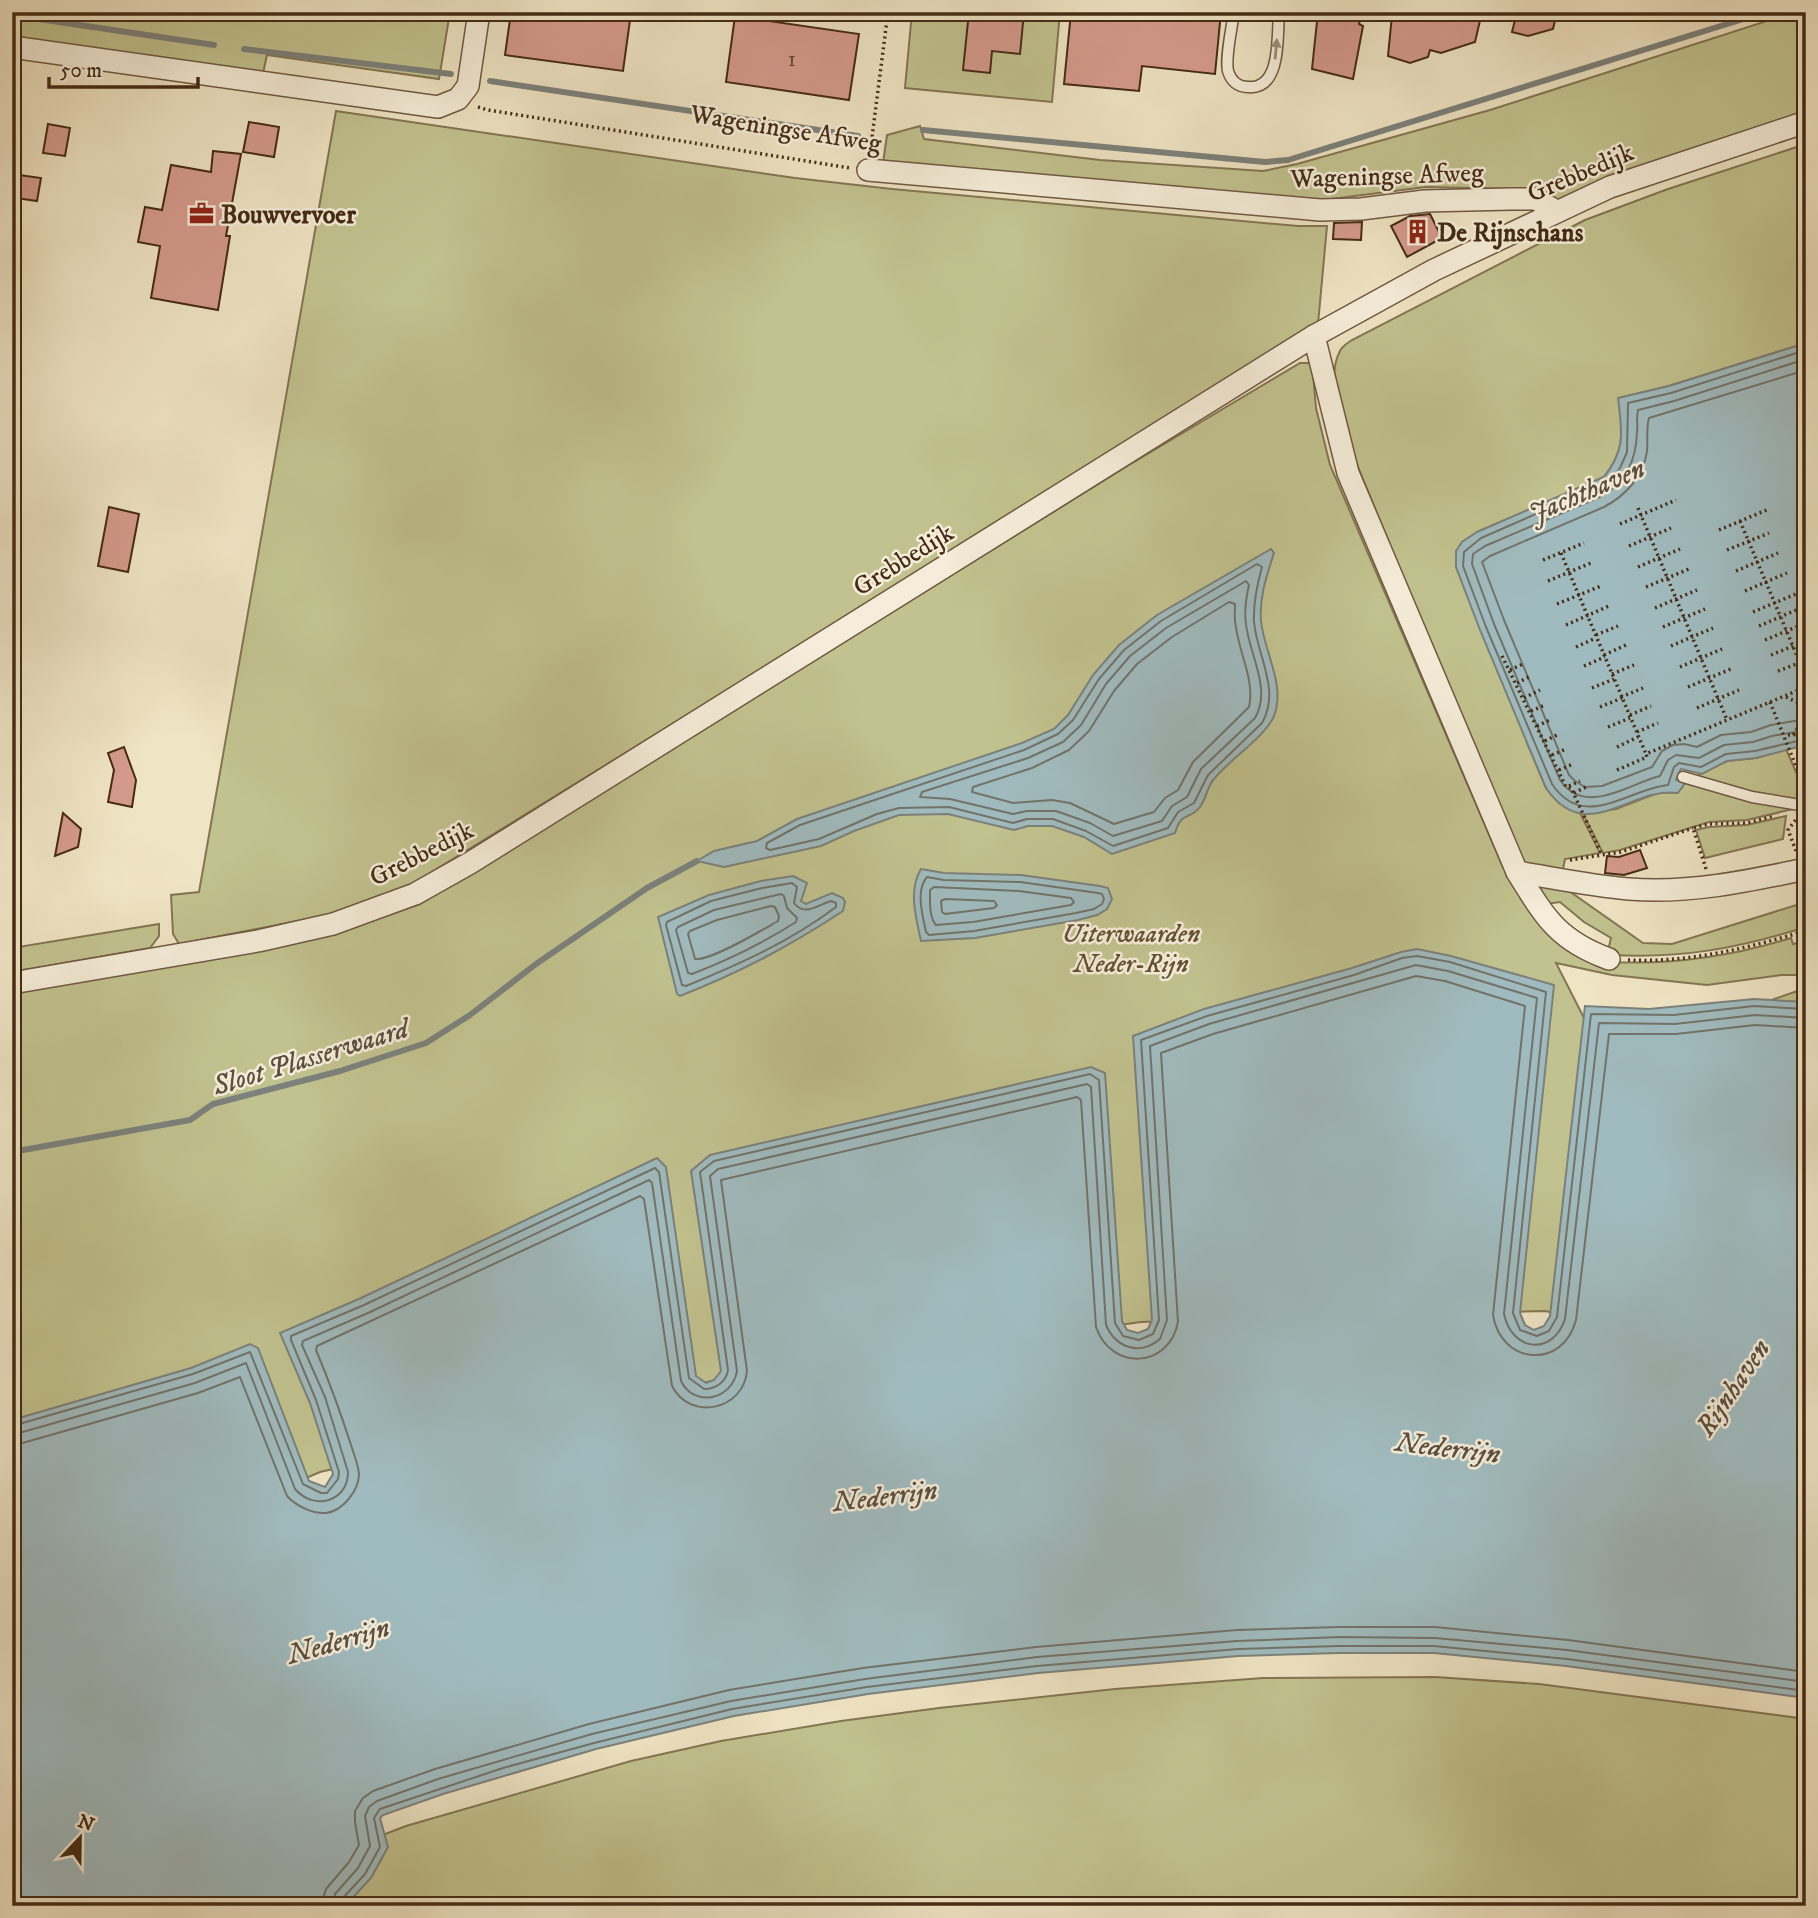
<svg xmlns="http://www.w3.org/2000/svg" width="1818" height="1918" viewBox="0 0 1818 1918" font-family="'IM FELL DW Pica',serif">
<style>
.green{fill:#c1c28f;stroke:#837652;stroke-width:2}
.water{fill:#a0bbbf;stroke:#7c817b;stroke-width:2}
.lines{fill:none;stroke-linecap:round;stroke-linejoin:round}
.shore{stroke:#72736a;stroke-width:2}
.stream{stroke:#7c817b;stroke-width:6}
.building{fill:#d49a8c;stroke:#452b16;stroke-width:2}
.service-casing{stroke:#705942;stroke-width:13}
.minor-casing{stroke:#705942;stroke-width:24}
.path{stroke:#452b16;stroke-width:3.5;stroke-dasharray:2 3.5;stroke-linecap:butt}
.service{stroke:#f5edd9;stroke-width:10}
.minor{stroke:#f5edd9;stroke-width:21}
.oneway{fill:#9d8c78}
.labels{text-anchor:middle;stroke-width:5;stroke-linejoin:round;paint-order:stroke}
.number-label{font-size:23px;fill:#694734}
.street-label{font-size:26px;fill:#452b16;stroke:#f5edd9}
.poi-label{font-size:26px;font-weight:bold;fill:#452b16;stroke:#f5edd9;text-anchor:start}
.park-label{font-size:26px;font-style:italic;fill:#645134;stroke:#f5edd9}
.water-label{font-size:28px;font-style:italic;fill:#5c4f40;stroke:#f5edd9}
</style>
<rect width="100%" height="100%" fill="#efe4c4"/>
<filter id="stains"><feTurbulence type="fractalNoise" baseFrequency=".00286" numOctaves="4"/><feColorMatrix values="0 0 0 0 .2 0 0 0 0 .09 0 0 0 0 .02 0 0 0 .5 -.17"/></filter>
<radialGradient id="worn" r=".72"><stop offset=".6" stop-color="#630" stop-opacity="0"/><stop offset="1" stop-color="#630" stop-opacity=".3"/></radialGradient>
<g class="green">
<polygon points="12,12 450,12 439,79 267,55 263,73 12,39"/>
<polygon points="912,12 1060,12 1052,102 905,88"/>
<polygon points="1795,12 1806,12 1806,114 1559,200 1534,192 1514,189 1426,187 1315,201 883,163 887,135 920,126 924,139 1100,160 1263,171 1297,164 1490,110"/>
<polygon points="336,111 795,178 892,189 1298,226 1327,226 1318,324 1118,450 409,886 328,915 179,944 173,934 171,895 199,892"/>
<path d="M1806,144V343L1669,386L1619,398C1622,431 1626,450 1604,477L1477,532L1527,743L1546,788L1559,803L1580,813L1600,853L1565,859L1562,874L1528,865L1518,857L1344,433C1339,408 1327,375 1340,351C1342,346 1348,343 1352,340L1585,220L1668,189Z"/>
<path d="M1300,363H1312L1316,408L1330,465L1503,867L1515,883L1612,962C1672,965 1733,956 1791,938L1793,944L1806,941V975H1781L1707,985L1612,975L1556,963L1584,1018L1754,1006L1806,988V1360L1545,1311L1141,1322L720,1379L320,1472L12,1605V993L333,934L420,904L1129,465Z"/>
<polygon points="1786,749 1805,793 1805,802 1751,793 1698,778 1699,774 1727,761 1756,758"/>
<polygon points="1685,783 1793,809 1747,820 1709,822 1620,850 1603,853 1583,814 1616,809 1660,792 1675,793 1681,789"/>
<polygon points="1786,816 1783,839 1705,858 1696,830 1709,827 1747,825"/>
<path d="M1537,884L1569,891L1643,943L1672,944L1806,902V927C1739,948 1681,959 1611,955L1608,951L1611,938L1584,922L1560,902L1546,904Z"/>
<polygon points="159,924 159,936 150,948 12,972 12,948"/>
<polygon points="1435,1677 1539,1684 1806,1719 1806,1906 198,1906 406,1826 631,1761 721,1741 841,1721 939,1708 1115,1689 1263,1678"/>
</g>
<g class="water">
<path d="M1806,343V745L1756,758L1727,761L1702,774L1681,769L1676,780L1685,783L1678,793C1632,786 1586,847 1546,788L1480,630L1456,567V551L1462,542L1477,532L1604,477C1626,450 1622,431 1618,398L1669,386Z"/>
<path d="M1271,549L1274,553C1267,575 1259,597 1261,621C1264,652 1286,685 1274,716C1266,736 1229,760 1214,779C1207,787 1206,799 1200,807C1189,821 1182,810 1175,833L1112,854L1084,837L1052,826H1028L1014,830L948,814L899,815L854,831L821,846L724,867L697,861L714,851L757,841L797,819L1022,743L1054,729L1068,715L1093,675L1119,645L1157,615Z"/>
<path d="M921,869L944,873L1021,875L1100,886L1108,888L1112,899L1107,909L1097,915L1078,920L975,938L921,941C916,918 908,890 921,869Z"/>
<path d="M793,876L807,883L801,901L806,904L832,893L843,898L845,902L843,911C788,947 741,972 680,996L677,994L658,917L709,895L761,881Z"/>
<polygon points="1417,949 1451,956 1554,985 1520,1313 1525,1325 1534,1330 1544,1326 1550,1316 1585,1006 1649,1009 1754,999 1806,1002 1806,1698 1566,1666 1434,1653 1339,1653 1238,1656 1157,1663 1038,1673 868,1694 734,1716 596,1749 443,1794 383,1815 380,1818 388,1847 371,1878 345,1906 12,1906 12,1420 191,1368 250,1344 258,1348 309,1481 325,1487 333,1474 310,1403 280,1333 361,1298 657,1158 666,1167 696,1376 706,1383 714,1380 721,1371 691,1171 710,1155 1091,1067 1105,1073 1122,1321 1127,1330 1138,1333 1148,1329 1152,1320 1133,1036 1204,1009 1352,968 1401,952"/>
</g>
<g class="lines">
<g class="shore">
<path d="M1806,350L1671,393L1628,403L1627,452L1620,468L1609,482L1481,538L1464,552L1463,566L1486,627L1552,784C1584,832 1628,789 1668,785L1674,767L1679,763L1701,767L1726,754L1755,751L1806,739"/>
<path d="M1806,359L1674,401L1638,410C1636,417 1638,425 1637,432C1636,461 1626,483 1600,497L1485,546L1473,554L1472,564L1494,624L1560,780C1585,817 1628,784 1660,776L1668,760L1676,755L1699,758L1724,745L1753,742L1772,736L1806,730"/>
<path d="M1806,370L1649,418C1646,428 1648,440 1647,451C1644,476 1625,496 1604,507L1490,556L1482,562L1504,620L1569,775L1575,781L1585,787L1602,786L1652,767L1662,751L1673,745L1684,744L1697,747L1721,735L1751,732L1771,725L1806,719"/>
<path d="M1257,564L1262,567C1257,585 1253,603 1254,622C1257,656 1281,690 1262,723L1208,775L1194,803L1178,812L1168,828L1113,846L1086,831L1053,819H1027L1013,823L949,807L899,808L877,814L819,839L770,850L766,848L767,843L800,825L1024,750L1058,734L1073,720L1099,679L1124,650L1161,621Z"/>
<path d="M1246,581L1249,585C1246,598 1244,611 1246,624C1249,654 1272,689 1255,718L1201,769L1187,797L1172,806L1162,821L1113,836L1090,823L1056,811H1027L1013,814L950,799L920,797L922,792L1028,758L1063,742L1081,725L1106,684L1130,656L1166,628Z"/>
<path d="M1229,602L1235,604C1235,612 1234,620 1236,627C1239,653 1255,680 1249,707L1193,762L1178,790L1165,798L1154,812L1114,824L1070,803L1052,800L1013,803L972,792L973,787L1032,768L1069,750L1089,731L1114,691L1137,664L1172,637Z"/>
<path d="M927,877L944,880L1020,882L1098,893L1102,894L1104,899L1102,904L1094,909L1076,913L974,931L929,935L926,932C923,917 915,890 927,877Z"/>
<path d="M792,883L797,887L794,903C805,917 817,905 831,901L836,903V907C791,941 738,965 686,986L682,985L666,925L667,922L711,901L762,888Z"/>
<path d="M934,887L1019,891L1071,898L1074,902L1071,905L973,922L936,925C929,917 930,902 930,890Z"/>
<path d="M781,894L784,896L787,908L797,918L796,922C763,943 728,960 692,974L688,973L676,930L678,927L714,910Z"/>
<polygon points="945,899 994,901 997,905 994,908 945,914 942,912 941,901"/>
<path d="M771,906L775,907L779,916L778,921C762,930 711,961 695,959L688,934L690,931L717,920Z"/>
<path d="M12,1426L193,1374L250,1352L303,1484L321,1493H327L338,1479L339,1472L316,1400L291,1340V1336L364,1305L655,1168L659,1172L689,1378L704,1389C716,1389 726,1382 728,1370L700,1172L714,1161L1090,1074L1099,1080L1115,1323L1123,1336L1139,1340L1153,1334L1159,1320L1141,1040L1207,1016L1354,975L1402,958L1417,956L1450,962L1546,992L1513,1313L1520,1330L1537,1336L1549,1331L1557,1317L1591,1014L1674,1015L1754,1006L1806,1009"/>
<path d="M12,1435L195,1383L246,1363L295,1489C314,1511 348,1502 348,1472L325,1397L302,1345L303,1341L368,1313L649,1180L652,1183L681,1381C694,1408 732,1400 737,1371L710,1176L718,1169L1087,1084L1091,1087L1106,1325C1116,1348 1140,1356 1160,1339L1167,1320L1150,1046L1209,1024L1416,965L1448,971L1537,998L1504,1314C1512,1352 1553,1356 1565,1319L1599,1023L1675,1024L1755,1015L1806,1018"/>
<path d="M12,1446L198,1393L240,1377L287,1496C296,1506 313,1514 326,1513C343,1511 359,1490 359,1474C358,1463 353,1452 350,1442C340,1411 329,1381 316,1350L317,1346L640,1196L644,1199L672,1386C690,1421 743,1411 747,1371L721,1180L1077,1097L1081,1100L1096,1327C1111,1371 1169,1369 1178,1322L1161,1053L1213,1034L1416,976L1445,981L1525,1006L1493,1315C1501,1365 1563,1370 1576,1320L1609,1034H1676L1755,1025L1806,1028"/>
<polyline points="321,1906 326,1889 349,1862 359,1845 355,1822 355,1811 363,1798 373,1791 435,1769 589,1724 729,1690 863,1668 1036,1647 1237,1630 1339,1627 1435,1627 1568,1640 1806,1672"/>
<polyline points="332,1906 335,1894 358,1868 370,1846 365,1816 369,1807 377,1801 438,1779 592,1734 731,1701 865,1679 1037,1657 1237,1641 1339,1637 1435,1638 1567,1650 1806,1682"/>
<polyline points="341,1906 342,1899 365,1874 380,1847 374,1818 380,1809 503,1768 594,1743 732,1709 867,1687 1037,1666 1238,1649 1339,1646 1434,1646 1567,1659 1806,1691"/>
</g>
<g class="stream">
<polyline points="12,15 214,45"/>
<polyline points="244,49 451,74"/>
<polyline points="490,81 858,136"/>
<polyline points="923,130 1265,162 1288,160 1766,12"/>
<polyline points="12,1152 190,1120 213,1104 340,1071 426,1043 470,1015 536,964 647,888 697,861"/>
</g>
</g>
<g class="building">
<polygon points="511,12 631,13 623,71 505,55"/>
<polygon points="969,12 1024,12 1020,54 992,51 990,73 963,70"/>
<polygon points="1071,12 1221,12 1215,74 1142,66 1139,91 1064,84"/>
<polygon points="1318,12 1362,12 1359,24 1363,26 1353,79 1312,69"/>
<polygon points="1407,12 1482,12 1475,42 1441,53 1430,50 1428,57 1410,63 1388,56 1392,15 1406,18"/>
<polygon points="1517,12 1557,12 1553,29 1528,36 1512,32"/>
<polygon points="735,16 859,34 849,100 726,82"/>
<polygon points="249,122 279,127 274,157 243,152"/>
<polygon points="48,124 70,128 65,156 43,153"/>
<polygon points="213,151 241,154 226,236 230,236 218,310 151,298 160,246 138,242 145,207 162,210 171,165 211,172"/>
<polygon points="19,175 41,178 37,201 16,198"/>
<polygon points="1430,214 1442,238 1407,257 1391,226 1410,216"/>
<polygon points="1362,222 1361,240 1333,239 1334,223"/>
<polygon points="109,507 139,514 128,572 98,566"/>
<polygon points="124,747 136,780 132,807 108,802 114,770 108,753"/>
<polygon points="63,813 81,829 78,847 55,856"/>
<polygon points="1640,850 1647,868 1624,875 1605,873 1607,856 1619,857"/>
</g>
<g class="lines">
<defs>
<g id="service">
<path d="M1234,12C1232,27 1225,58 1228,71C1231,81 1238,87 1248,87C1282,90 1277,35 1279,12"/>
<polyline points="1683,777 1752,797 1806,806"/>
</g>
<g id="minor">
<polyline points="12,47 438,107 458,99 468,86 479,12"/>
<polyline points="868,170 1320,210 1361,209 1425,201 1511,199 1536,199 1556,211"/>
<path d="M1314,336L1348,473L1517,872C1545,917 1557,940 1609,959"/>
<path d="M1517,872C1554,878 1592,886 1629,889C1688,894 1749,881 1806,869"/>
<polyline points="12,983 258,941 333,924 415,894 470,863 1314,336 1434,270 1610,187 1806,122"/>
</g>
</defs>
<use href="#service" class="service-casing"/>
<use href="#minor" class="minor-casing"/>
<g class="path">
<polyline points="478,107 488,110 850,168"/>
<polyline points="870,153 888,12"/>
<polyline points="1638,508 1727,720"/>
<polyline points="1740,521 1806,677"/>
<polyline points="1620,524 1676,500"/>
<polyline points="1719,530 1769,509"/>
<polyline points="1629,546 1671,528"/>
<polyline points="1727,550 1769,533"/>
<polyline points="1561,553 1646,754"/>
<polyline points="1543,560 1584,543"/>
<polyline points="1638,567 1680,549"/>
<polyline points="1736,571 1778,553"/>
<polyline points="1548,581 1591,563"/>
<polyline points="1646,587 1689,569"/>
<polyline points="1745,591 1787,573"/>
<polyline points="1557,604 1601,586"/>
<polyline points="1655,608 1697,590"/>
<polyline points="1753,612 1796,594"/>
<polyline points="1566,625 1609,606"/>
<polyline points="1759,626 1801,608"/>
<polyline points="1663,627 1705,609"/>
<polyline points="1596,635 1618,626"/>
<polyline points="1765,640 1806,623"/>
<polyline points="1671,646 1713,628"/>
<polyline points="1576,647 1596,638"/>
<polyline points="1604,655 1626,645"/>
<polyline points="1771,655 1806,641"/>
<polyline points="1502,656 1566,787 1571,788 1602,855 1621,852 1693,828"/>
<polyline points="1584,666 1605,657"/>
<polyline points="1680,667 1722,649"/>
<polyline points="1510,670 1525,663"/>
<polyline points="1778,671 1799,663"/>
<polyline points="1612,674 1634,665"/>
<polyline points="1517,683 1531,676"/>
<polyline points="1688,687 1731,669"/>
<polyline points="1592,688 1614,679"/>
<polyline points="1621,697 1643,688"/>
<polyline points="1786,697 1803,705"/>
<polyline points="1524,698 1540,690"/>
<polyline points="1770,702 1806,791"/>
<polyline points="1600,707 1622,698"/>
<polyline points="1697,708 1739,690"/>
<polyline points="1531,711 1545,705"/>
<polyline points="1630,715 1651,706"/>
<polyline points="1537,726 1552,719"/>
<polyline points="1608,727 1630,718"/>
<polyline points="1637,732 1658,723"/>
<polyline points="1788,735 1806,734"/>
<polyline points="1793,735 1805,718"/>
<polyline points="1545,741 1559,734"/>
<polyline points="1617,747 1638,737"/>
<polyline points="1552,755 1566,749"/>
<polyline points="1559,770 1573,764"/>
<polyline points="1617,770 1647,757 1646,754 1806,687"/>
<polyline points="1569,786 1580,781"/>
<polyline points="1574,793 1588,786"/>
<polyline points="1796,851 1788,830 1797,818"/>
<polyline points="1570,860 1602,855"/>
<polyline points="1706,869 1693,828 1709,824 1747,823 1774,816"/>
<path d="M1628,960C1688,963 1748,948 1805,931"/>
</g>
<use href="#service" class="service"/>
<use href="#minor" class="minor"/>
</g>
<defs><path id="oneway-solid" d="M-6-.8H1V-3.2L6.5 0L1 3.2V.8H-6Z" transform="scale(1.75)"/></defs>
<use class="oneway" href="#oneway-solid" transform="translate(1276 49) rotate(-85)"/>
<defs>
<symbol id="office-bare" viewBox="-9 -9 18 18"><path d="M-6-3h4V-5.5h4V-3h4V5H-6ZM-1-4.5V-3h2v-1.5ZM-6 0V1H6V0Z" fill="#8f2418" stroke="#f5edd9" stroke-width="2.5" paint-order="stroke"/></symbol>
<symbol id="building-bare" viewBox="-9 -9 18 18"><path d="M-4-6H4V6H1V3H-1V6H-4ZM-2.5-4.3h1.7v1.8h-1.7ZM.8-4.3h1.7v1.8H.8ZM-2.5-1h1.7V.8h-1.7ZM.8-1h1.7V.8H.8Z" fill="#8f2418" stroke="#f5edd9" stroke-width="2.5" paint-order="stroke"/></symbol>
</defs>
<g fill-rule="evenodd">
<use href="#office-bare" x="184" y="196" width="35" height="35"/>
<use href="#building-bare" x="1400" y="214" width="35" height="35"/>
</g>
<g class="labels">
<g class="number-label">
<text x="792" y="66">1</text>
</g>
<g class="street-label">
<text transform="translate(786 128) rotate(9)" y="9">Wageningse Afweg</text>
<text transform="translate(1580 172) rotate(-23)" y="9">Grebbedijk</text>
<text transform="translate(1387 175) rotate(-2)" y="9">Wageningse Afweg</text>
<text transform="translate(903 559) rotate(-32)" y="9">Grebbedijk</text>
<text transform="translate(421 853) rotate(-27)" y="9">Grebbedijk</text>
</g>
<g class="poi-label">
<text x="221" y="223">Bouwvervoer</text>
<text x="1437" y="241">De Rijnschans</text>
</g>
<g class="park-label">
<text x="1131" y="942">Uiterwaarden<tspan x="1131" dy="30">Neder-Rijn</tspan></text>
</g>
<g class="water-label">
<text transform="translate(1586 490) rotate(-23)" y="10">Jachthaven</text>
<text transform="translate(310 1056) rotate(-17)" y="10">Sloot Plasserwaard</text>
<text transform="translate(1732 1387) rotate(-56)" y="10">Rijnhaven</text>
<text transform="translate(1448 1447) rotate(7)" y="10">Nederrijn</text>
<text transform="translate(885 1495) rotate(-7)" y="10">Nederrijn</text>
<text transform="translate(338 1640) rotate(-16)" y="10">Nederrijn</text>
</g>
</g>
<rect width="1818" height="1918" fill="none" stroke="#efe4c4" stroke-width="42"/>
<rect x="14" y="14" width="1790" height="1890" fill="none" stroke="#452b16" stroke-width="3.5"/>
<rect x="21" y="21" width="1776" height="1876" fill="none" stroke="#452b16" stroke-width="2"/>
<g transform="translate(80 1838) rotate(22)" stroke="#f5edd9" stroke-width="5" paint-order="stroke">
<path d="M0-5L12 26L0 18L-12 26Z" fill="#452b16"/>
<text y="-10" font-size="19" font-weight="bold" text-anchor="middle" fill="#452b16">N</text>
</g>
<path d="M49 77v10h149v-10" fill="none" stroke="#452b16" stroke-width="3.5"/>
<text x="60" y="77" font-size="21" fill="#452b16" stroke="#f5edd9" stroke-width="5" paint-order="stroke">50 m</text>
<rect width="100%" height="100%" filter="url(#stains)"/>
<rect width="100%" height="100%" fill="url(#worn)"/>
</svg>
